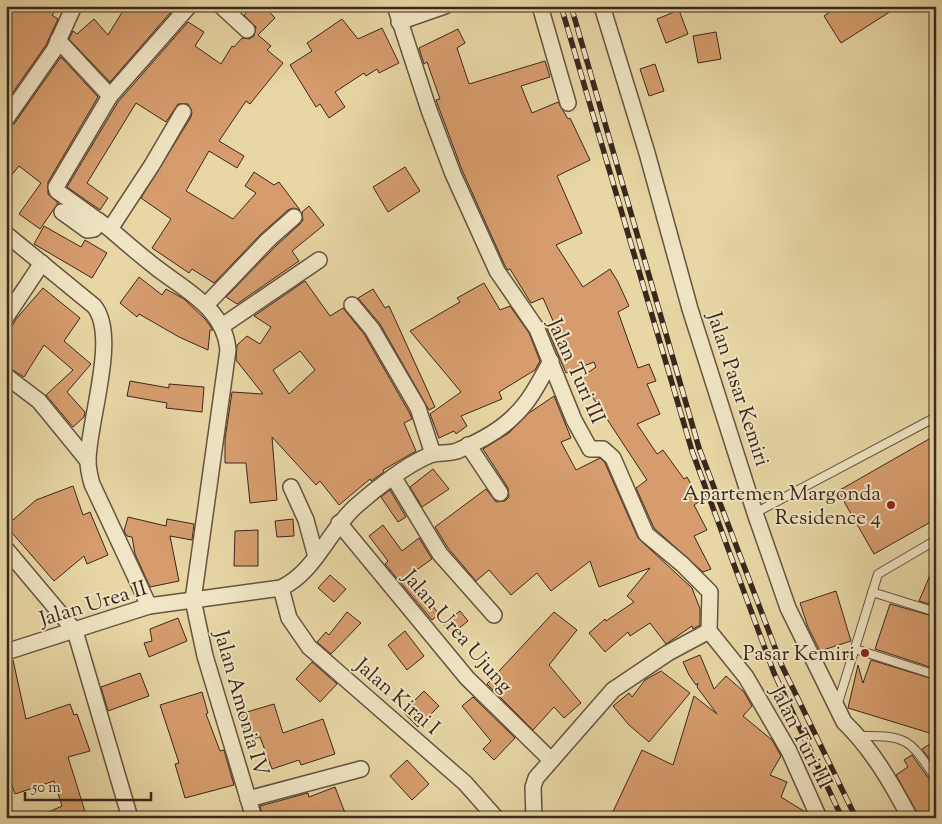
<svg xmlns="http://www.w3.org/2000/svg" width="942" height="824" viewBox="0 0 942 824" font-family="'Sorts Mill Goudy',serif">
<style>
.building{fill:#d69c6d;stroke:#3b271e;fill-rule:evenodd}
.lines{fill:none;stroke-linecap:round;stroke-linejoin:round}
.lane-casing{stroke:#665340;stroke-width:10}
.street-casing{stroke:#665340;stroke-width:18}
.lane{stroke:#f0e5c4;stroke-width:8}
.street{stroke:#f0e5c4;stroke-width:15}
.rail-casing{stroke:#3b271e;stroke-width:5.5}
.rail{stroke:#f0e5c4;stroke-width:4;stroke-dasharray:11;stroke-linecap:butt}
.poi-dot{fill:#8f2418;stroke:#f0e5c4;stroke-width:2}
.labels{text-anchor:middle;stroke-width:4;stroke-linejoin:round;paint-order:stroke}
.street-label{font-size:21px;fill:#3b271e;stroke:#f0e5c4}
.poi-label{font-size:21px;fill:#3b271e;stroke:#f0e5c4;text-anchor:end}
</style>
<rect width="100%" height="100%" fill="#e8d7a5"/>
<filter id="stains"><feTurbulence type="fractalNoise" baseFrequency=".004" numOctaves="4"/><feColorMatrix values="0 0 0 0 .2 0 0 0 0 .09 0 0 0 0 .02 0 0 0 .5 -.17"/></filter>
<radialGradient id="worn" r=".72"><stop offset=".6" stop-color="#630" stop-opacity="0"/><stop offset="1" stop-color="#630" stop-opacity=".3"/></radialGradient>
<g class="building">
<polygon points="6,6 60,6 52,15 58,19 46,45 6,102"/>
<polygon points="126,6 176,6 110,82 69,39 73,31 77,34 94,19 108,35"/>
<polygon points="254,6 264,6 275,18 258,35 271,46 267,50 283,63 250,104 246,101 219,141 244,156 237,168 209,151 186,191 233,219 256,193 245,186 254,172 274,185 279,182 300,210 293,208 288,210 261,234 214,283 192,269 189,273 152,248 171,219 141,198 191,117 192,112 188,104 178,104 166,122 136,103 87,183 108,198 100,210 67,187 118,102 188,22 204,32 195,46 221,64 232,46 234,47 242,38 249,39 254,36 256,27 244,15"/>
<polygon points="839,6 899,6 841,43 824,16"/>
<polygon points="679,10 688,34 666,43 657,19"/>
<polygon points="342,19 358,39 382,28 399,63 379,73 377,69 366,76 364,73 335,92 345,107 329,118 320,104 316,107 290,65 312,51 307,43"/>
<polygon points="458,29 465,43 457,48 469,84 545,61 550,77 521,86 532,113 558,102 568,119 570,118 590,160 557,176 582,233 556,245 583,287 610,269 618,282 629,306 618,312 638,368 649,364 656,381 647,384 660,414 637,424 657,454 663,450 684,479 687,477 700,501 694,505 707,530 694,536 711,569 703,572 654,528 636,488 647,480 580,378 596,367 594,362 566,373 546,326 554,323 543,298 531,303 510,269 508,270 505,266 462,170 436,100 440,99 427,62 424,64 419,48"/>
<polygon points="716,32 721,59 698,63 693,36"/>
<polygon points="61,57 98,97 48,182 48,194 58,203 40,229 19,214 41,183 19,166 6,182 6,128 14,124"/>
<polygon points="655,64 664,91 649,96 640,69"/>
<polygon points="405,167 420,191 388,212 373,187"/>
<polygon points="309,206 324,225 292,251 299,261 237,304 226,297 275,247 300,224 303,220 302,212"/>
<polygon points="44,226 81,247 85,240 107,253 92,278 34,244"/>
<polygon points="139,277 162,295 166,289 184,299 205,319 213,330 210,330 208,350 179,337 139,314 137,317 120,303"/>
<path d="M305,281L330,316L343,308L364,334L409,412L412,419L404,423L416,451L383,470L384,472L371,481L370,479L339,505L320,481L316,485L272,437L277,500L250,503L246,463H225V439L232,392L263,394L236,360L237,345L247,336L260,344L271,327L254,316ZM300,351L315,370L289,394L273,370Z"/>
<polygon points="484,283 500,310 510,306 529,333 540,361 535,370 499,392 502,399 461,416 467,426 456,434 454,431 439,438 430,414 461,392 410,331 460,302 457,298"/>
<polygon points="43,288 80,318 64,341 91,364 67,392 85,412 84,417 73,427 46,395 73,370 44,345 24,377 6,366 6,337 16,319"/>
<polygon points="373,289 385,308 389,306 435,407 429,410 380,324 358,298"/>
<polygon points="130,381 169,388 169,384 204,387 202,412 166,408 167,403 127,396"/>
<polygon points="554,396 571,438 561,442 576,470 600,458 605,463 638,538 692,588 700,609 700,625 693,629 692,626 666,644 650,623 630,636 628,632 605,652 589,633 605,619 606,621 634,602 627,596 650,568 599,587 590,561 551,591 537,573 511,595 489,570 476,581 448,548 435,527 486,489 496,502 505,501 509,497 508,488 483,449 509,433 529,413"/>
<polygon points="936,435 936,519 874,554 838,491"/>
<polygon points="433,469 449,489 422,507 410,487"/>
<polygon points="73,486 83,515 90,512 108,555 87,564 84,556 54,581 6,526 36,500"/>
<polygon points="390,490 406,517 398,522 381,497"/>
<polygon points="128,517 166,526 167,519 194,524 192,540 170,536 179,581 150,587 135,554 132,537 127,536 124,531"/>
<polygon points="293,519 294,536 277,537 275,521"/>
<polygon points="383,525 402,551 419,538 432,559 408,576 439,614 432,620 385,564 388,561 369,536"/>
<polygon points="258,530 258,566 234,566 235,531"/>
<polygon points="936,561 936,606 919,601"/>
<polygon points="330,575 346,589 334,602 318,588"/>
<polygon points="836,591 851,641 820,651 808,627 800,603"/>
<polygon points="890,604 936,617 936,669 875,649"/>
<polygon points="460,611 468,621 452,634 443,624"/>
<polygon points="347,612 361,623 331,654 317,642 326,632 329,635"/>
<polygon points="554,612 577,630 549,665 581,703 564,718 554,707 533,730 487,684"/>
<polygon points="178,618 187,641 149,657 144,643 152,641 150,629"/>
<polygon points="405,631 424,656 407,670 388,645"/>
<polygon points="700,655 714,689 726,676 744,692 752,706 743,716 772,740 781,756 770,775 787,782 781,797 807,813 809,818 610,818 642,750 673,765 694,696 717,714 697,687 698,683 696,685 689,675 683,662"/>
<polygon points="13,660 26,719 70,704 74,715 77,714 90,751 68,757 87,818 35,818 62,806 54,781 15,794 9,776 6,777 6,661"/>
<polygon points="871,660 936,680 936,735 848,708 858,665 863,683"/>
<polygon points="312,662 337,684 320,702 296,679"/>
<polygon points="661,671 690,693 649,742 629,725 613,706 629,693 632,697 645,680"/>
<polygon points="140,673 149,696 108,711 101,687"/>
<polygon points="424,691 439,706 418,727 403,712"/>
<polygon points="202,692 208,713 206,714 220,751 224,750 234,785 185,798 175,764 179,763 160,705"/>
<polygon points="473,697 515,738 494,760 483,749 491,741 462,706"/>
<polygon points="274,704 283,733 323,719 335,754 301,765 299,760 272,769 260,737 248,740 240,714"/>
<polygon points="936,740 936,768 922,749"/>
<polygon points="912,755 931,782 936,785 936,818 920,818 896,775 908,767 904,760"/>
<polygon points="407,760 429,784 412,800 390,776"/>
<polygon points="335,787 347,818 263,818 260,806 308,793 309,797"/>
</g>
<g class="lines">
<defs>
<g id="lane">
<polyline points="755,513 936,417"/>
<polyline points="872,592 936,612"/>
<polyline points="855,649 936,675"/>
<polyline points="837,706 878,574 936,540"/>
<path d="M859,736C907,735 910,739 936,779"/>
</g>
<g id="street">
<polyline points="221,6 247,30"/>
<polyline points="395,6 429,110 453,174 497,271 537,329 574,420 590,449 603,449 613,458 646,534 682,564 710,592 709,631 746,677 789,751 819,818"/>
<polyline points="540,6 568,103"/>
<path d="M602,6L647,153L690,309L755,513L788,608L844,722C872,749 892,784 910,818"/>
<polyline points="399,22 445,6"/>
<polyline points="58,40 110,96"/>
<path d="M183,112L152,165L110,229C125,242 141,256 158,269C187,291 225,310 228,350L193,600L205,656L254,818"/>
<polyline points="6,119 54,50 74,6"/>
<polyline points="62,212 87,230 94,229 99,221"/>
<polyline points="110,229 57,191 56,187 110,96 189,6"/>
<path d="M6,234L94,306C119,336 88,422 88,461C88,469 90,477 92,484L149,606"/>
<polyline points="206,305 268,240 294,217"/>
<polyline points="352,305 372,329 418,408 433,454"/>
<polyline points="6,317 42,263"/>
<polyline points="222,326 319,260"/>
<polyline points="6,376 39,401 88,461"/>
<polyline points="468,445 500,493"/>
<polyline points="394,478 440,554 494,615"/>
<polyline points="291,487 306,520 316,557"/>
<polyline points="339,523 467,678 551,760"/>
<polyline points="6,549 75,631 130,818"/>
<polyline points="281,588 289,618 309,647 465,783 496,818"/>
<path d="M6,652L149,606L281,588C315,572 328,532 355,507C375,489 406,465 430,455C439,452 448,454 457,451C476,443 501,430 515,415C531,400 540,380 551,361"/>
<polyline points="248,799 361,769"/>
<polyline points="6,816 7,818"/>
<polyline points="534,818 533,787 536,778 613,690 668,653 709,631"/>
</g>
</defs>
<use href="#lane" class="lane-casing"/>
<use href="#street" class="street-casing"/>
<use href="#lane" class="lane"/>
<use href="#street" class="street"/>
<defs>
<g id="rail">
<polyline points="561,6 692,451 774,673 842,818"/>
<polyline points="571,6 699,448 782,666 856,818"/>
</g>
</defs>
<use href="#rail" class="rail-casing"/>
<use href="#rail" class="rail"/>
</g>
<g class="poi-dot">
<circle cx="891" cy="505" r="5"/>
<circle cx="865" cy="653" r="5"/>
</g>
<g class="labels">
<g class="street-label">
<text transform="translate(577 371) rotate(66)" y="7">Jalan Turi III</text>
<text transform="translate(739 389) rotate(72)" y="7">Jalan Pasar Kemiri</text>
<text transform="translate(93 603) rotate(-17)" y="7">Jalan Urea II</text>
<text transform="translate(458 631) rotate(49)" y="7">Jalan Urea Ujung</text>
<text transform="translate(398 696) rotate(41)" y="7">Jalan Kirai I</text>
<text transform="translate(242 703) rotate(74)" y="7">Jalan Amonia IV</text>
<text transform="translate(802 737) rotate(63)" y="7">Jalan Turi III</text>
</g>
<g class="poi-label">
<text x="881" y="500">Apartemen Margonda<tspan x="881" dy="24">Residence 4</tspan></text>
<text x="855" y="660">Pasar Kemiri</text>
</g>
</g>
<rect width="942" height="824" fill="none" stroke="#e8d7a5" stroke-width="25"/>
<rect x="8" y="8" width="927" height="809" fill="none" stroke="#3b271e" stroke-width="2.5"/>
<rect x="12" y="12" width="917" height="799" fill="none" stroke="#3b271e"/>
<path d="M25 792v8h126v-8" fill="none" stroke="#3b271e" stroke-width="2.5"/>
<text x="32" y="792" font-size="15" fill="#3b271e" stroke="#f0e5c4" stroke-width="4" paint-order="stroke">50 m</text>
<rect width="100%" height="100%" filter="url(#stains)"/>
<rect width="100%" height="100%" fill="url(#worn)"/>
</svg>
